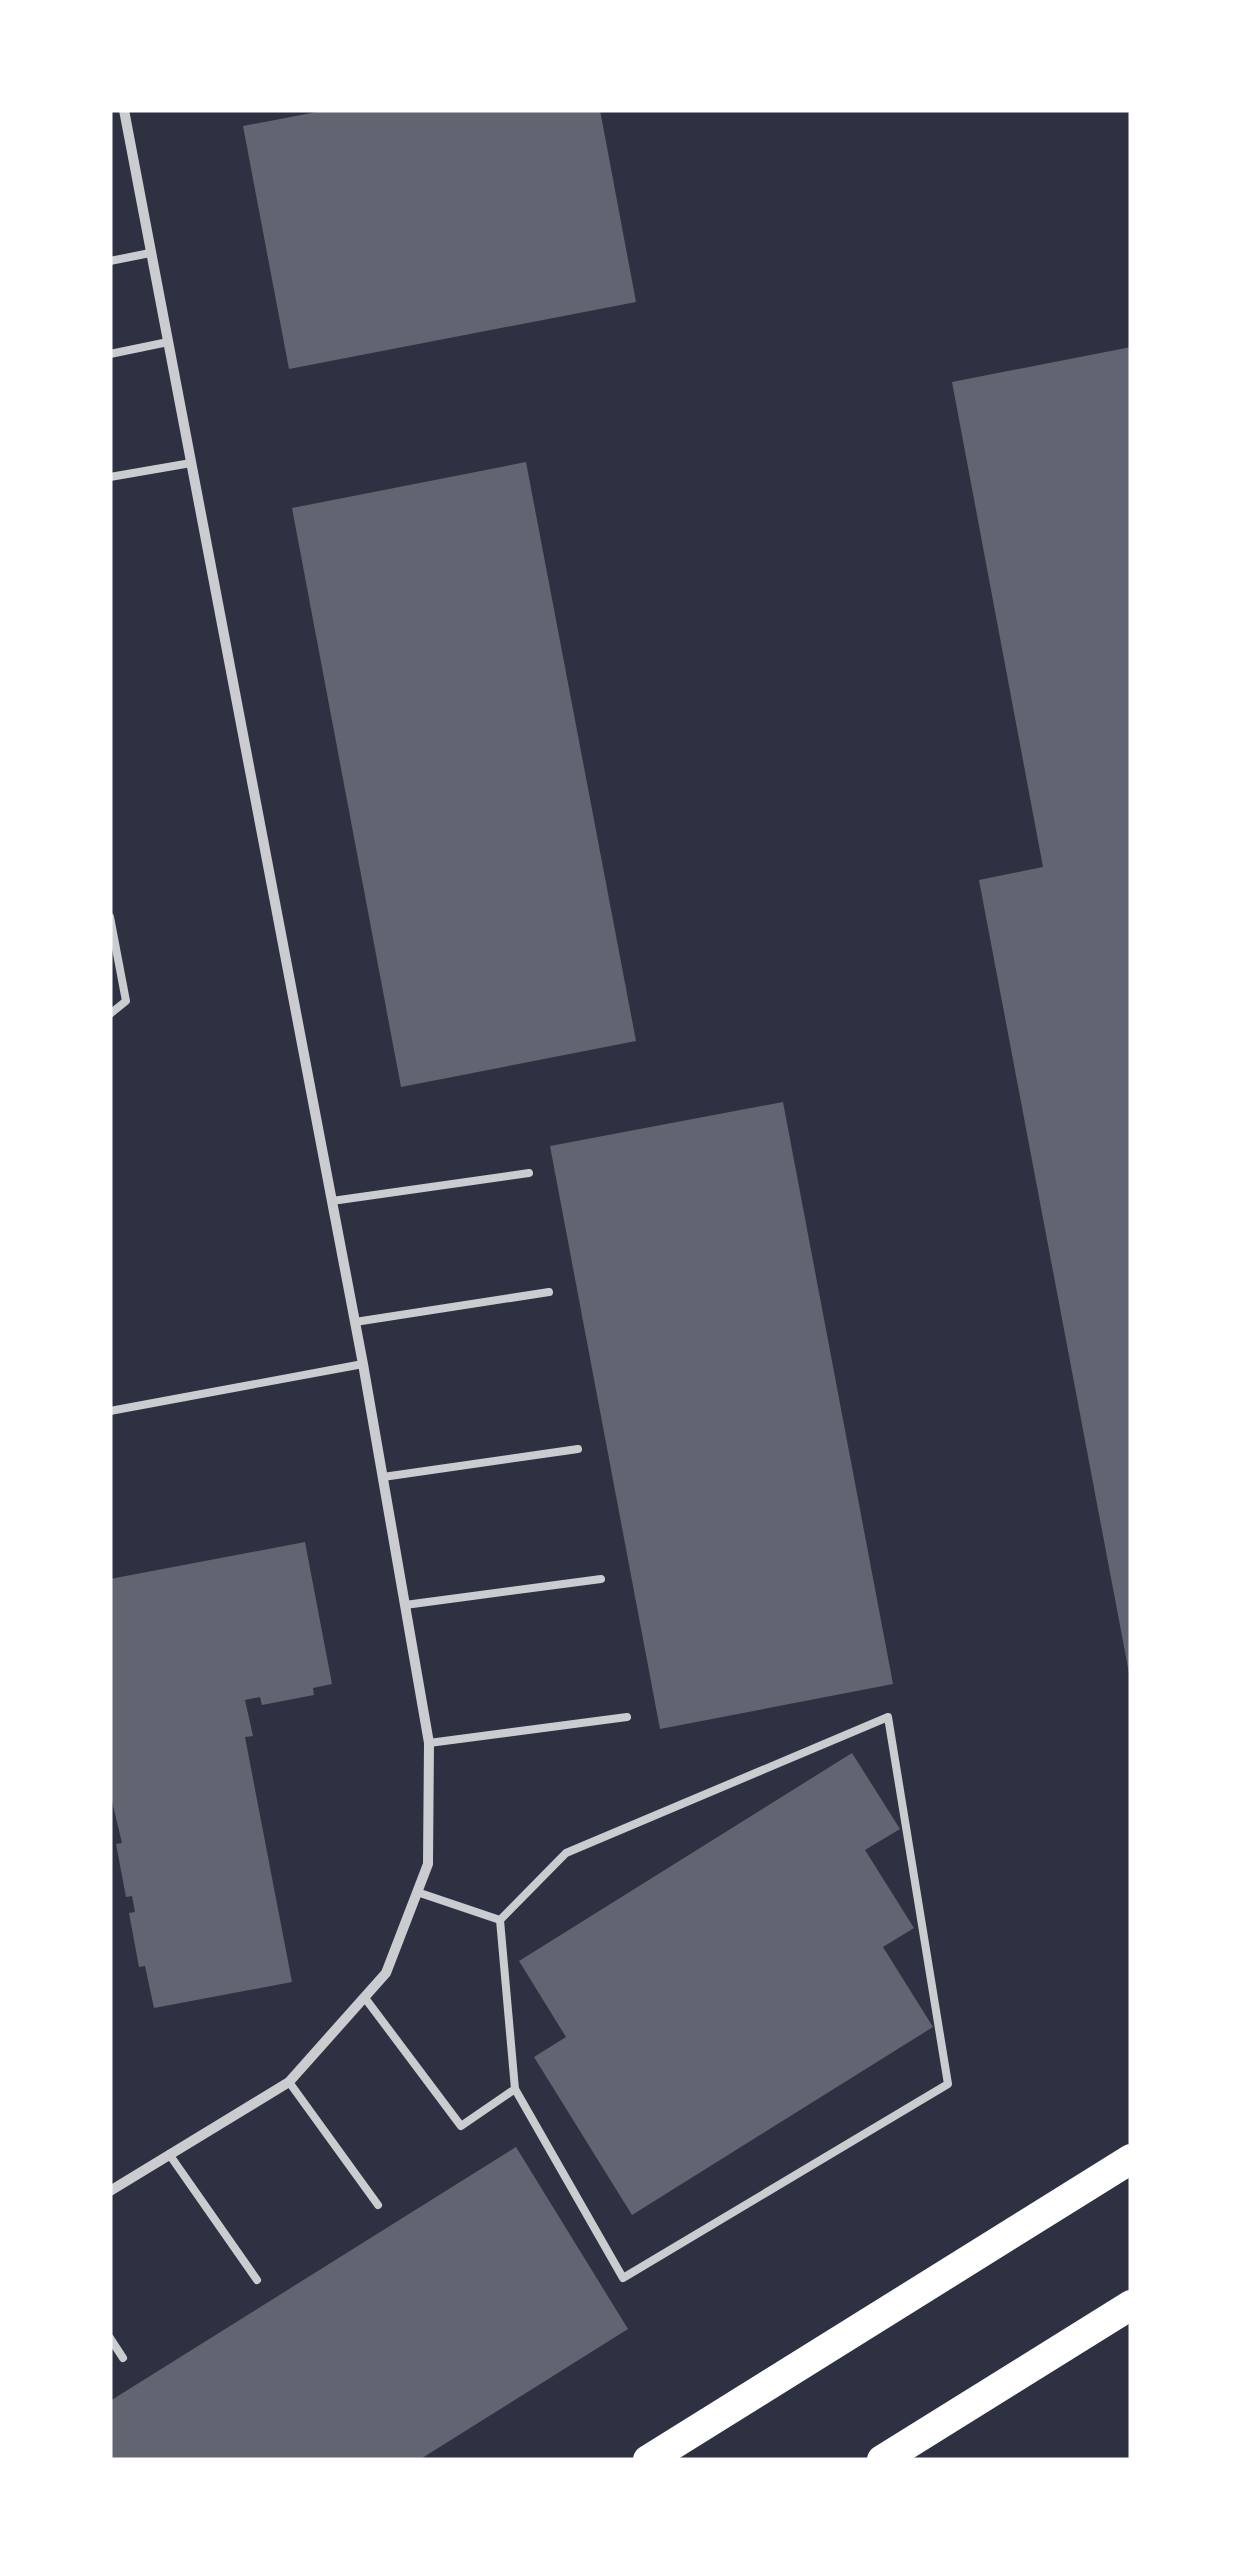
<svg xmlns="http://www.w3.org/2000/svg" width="1241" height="2570" viewBox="0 0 1241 2570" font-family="Barlow,sans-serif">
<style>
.building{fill:#626471}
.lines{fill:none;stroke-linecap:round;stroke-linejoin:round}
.service{stroke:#caccd0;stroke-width:8}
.minor{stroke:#caccd0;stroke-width:10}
.motorway{stroke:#fff;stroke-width:30}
</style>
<rect width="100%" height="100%" fill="#2d3142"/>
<g class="building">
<polygon points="327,110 600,110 636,302 289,369 243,126"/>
<polygon points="1131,347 1131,1672 1129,1673 979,880 1043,867 952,382"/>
<polygon points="526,462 636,1041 401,1087 292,508"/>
<polygon points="783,1102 893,1684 660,1729 550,1146"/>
<polygon points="305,1542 332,1684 313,1688 314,1695 262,1705 260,1697 245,1700 253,1736 245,1737 292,1982 154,2008 145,1966 139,1967 129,1913 135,1912 132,1896 126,1897 116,1844 122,1843 110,1793 110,1579"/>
<polygon points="852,1753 900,1829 865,1850 914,1928 883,1947 933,2027 632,2215 534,2057 566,2037 519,1961"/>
<polygon points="516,2147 628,2329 419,2460 110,2460 110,2401"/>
</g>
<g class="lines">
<g class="service">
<polyline points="110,261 150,253"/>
<polyline points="110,354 168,342"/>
<polyline points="110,477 191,463"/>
<polyline points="110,917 126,1001 110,1014"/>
<polyline points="332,1201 529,1173"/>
<polyline points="355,1322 549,1292"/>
<polyline points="110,1411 363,1364"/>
<polyline points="383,1477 578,1449"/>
<polyline points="405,1605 601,1579"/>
<polyline points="429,1743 627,1717"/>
<polyline points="500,1920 515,2089"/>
<polyline points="365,1998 461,2126 515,2089 623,2278 948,2084 888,1717 566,1853 500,1920 417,1892"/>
<polyline points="289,2082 378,2205"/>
<polyline points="169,2154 257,2280"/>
<polyline points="110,2338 123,2358"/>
</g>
<polyline class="minor" points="110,2191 289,2082 386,1973 428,1864 429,1743 363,1364 124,110"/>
<g class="motorway">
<polyline points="648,2460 1131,2159"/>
<polyline points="882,2460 1131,2305"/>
</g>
</g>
<rect width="1241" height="2570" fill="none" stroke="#ffffff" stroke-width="225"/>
</svg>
